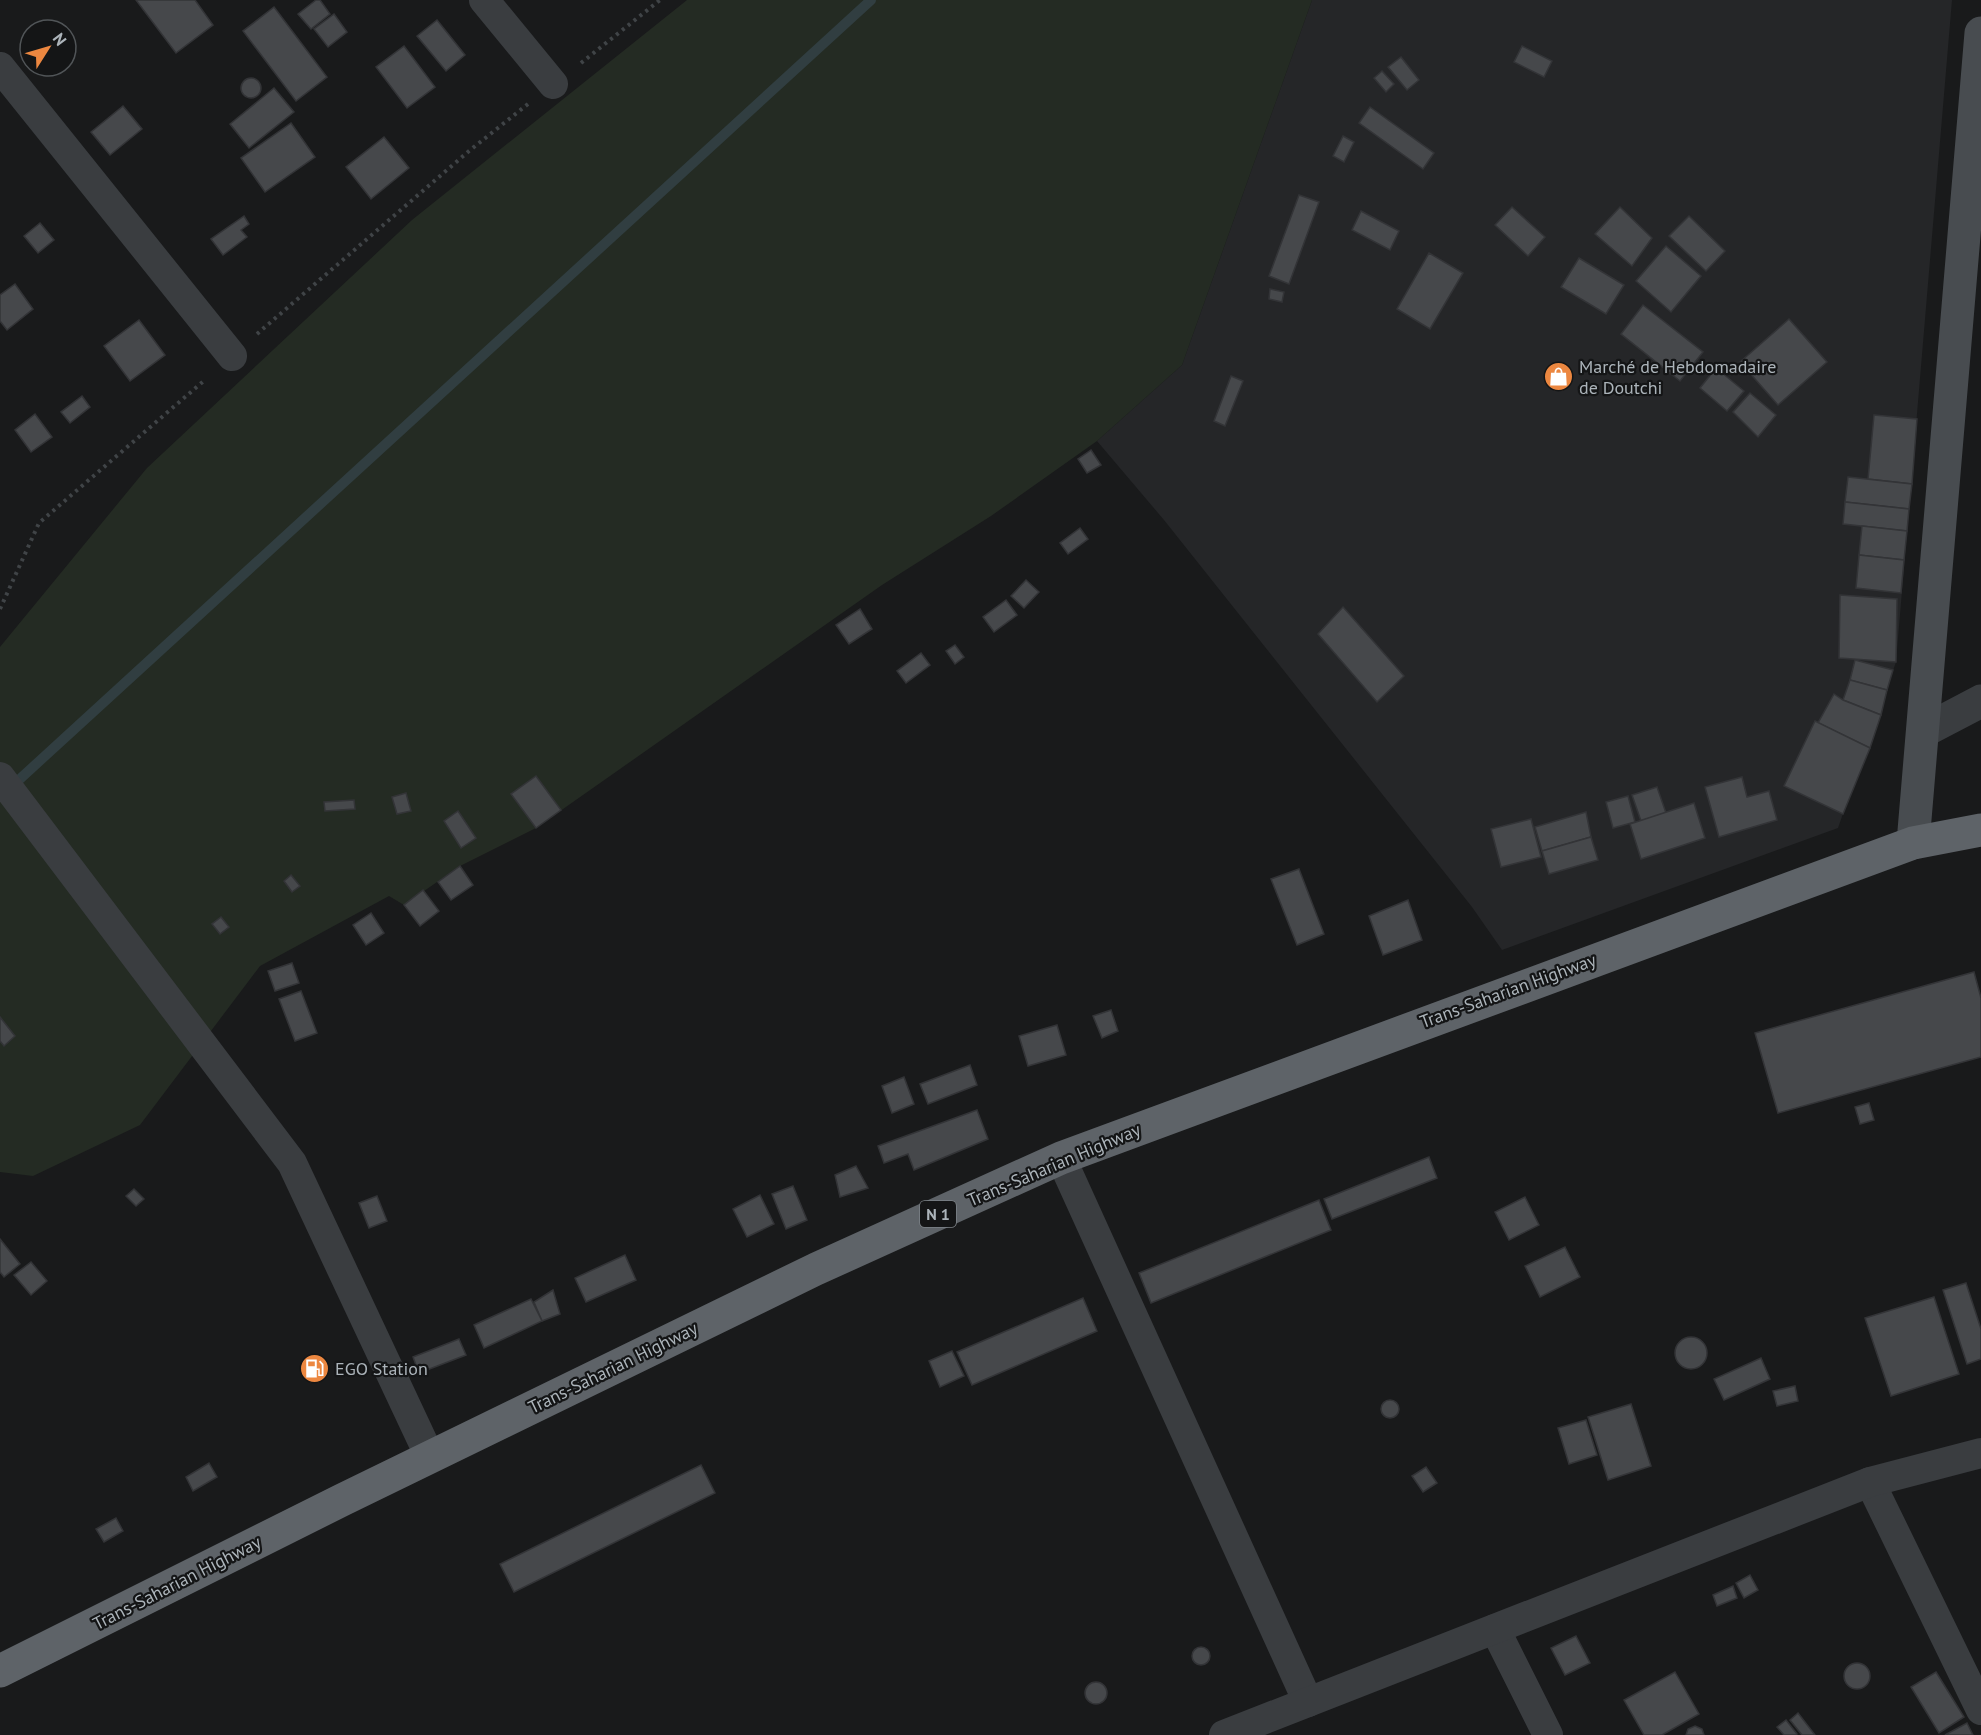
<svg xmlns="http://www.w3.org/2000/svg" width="1981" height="1735" viewBox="0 0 1981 1735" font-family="'PT Sans',sans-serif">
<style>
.built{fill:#252628}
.green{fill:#242b23}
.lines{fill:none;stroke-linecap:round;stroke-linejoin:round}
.stream{stroke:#313e41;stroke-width:10}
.building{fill:#46484b;stroke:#333437;stroke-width:1.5}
.path{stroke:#404447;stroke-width:4;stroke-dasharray:3 4.5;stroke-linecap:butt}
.minor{stroke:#3a3d40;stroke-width:30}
.tertiary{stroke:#3a3d40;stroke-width:33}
.secondary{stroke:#484c50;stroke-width:33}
.trunk{stroke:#5e6368;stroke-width:33}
.labels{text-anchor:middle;stroke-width:4.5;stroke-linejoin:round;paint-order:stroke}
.shield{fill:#141516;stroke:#7e8489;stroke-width:1.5}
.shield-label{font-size:16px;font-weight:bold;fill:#acb4ba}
.poi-label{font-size:18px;fill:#acb4ba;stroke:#141516;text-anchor:start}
.street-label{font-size:18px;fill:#acb4ba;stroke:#141516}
</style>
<rect width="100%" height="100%" fill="#191a1b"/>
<polygon class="built" points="1312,0 1952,0 1896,662 1838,828 1502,950 1472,907 1164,520 1097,441 1182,365"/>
<polygon class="green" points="687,0 1312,0 1182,365 1097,441 991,516 882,585 536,828 460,866 404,905 389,896 260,966 140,1125 33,1176 0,1172 0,647 147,468 412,220"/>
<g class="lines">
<polyline class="stream" points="10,788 871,0"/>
</g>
<g class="building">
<polygon points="136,0 195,0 213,25 176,53"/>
<polygon points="316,0 320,0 330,14 311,29 298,14"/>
<polygon points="274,7 327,77 296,101 243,31"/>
<polygon points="334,14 347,32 328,47 314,29"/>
<polygon points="437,20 465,55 446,71 417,36"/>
<polygon points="404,46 435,87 407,108 376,67"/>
<polygon points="1522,46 1552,61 1544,77 1514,62"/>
<polygon points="1401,57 1419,80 1407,90 1388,67"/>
<polygon points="1382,71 1394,84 1386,92 1374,78"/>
<circle cx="251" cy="88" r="10"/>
<polygon points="274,88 294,112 249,148 230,124"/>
<polygon points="123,106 142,129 110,155 91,132"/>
<polygon points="1370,107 1434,153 1423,169 1359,123"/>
<polygon points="291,123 315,157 265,192 241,158"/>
<polygon points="1343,136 1354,142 1344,162 1333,156"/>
<polygon points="384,137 409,168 371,199 346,167"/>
<polygon points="1299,195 1319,202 1289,284 1269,276"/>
<polygon points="1512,207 1545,237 1528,256 1495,225"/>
<polygon points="1620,207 1652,238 1632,266 1595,234"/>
<polygon points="1361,211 1399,231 1390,250 1352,230"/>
<polygon points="244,216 249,224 241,230 247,237 223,255 211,239"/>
<polygon points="1689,216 1725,251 1706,271 1669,236"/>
<polygon points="40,223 54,240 38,253 24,236"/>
<polygon points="1666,246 1701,276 1671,312 1636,281"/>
<polygon points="1429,253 1463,273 1430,329 1397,309"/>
<polygon points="1579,258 1624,285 1606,314 1561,287"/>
<polygon points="15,284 33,309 7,330 0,321 0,295"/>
<polygon points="1270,289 1284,292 1282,302 1269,299"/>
<polygon points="1643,305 1703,352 1680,381 1621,334"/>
<polygon points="1789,319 1827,362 1778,405 1740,362"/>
<polygon points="139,320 165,355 130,381 104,346"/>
<polygon points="1716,368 1744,391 1727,411 1700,388"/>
<polygon points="1231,376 1243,381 1225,426 1214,421"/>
<polygon points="1750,393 1776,415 1758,437 1733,412"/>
<polygon points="82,396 90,407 70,423 61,412"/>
<polygon points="35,414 52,437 31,452 15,430"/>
<polygon points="1874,415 1917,419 1912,484 1868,479"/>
<polygon points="1091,450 1101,465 1087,473 1078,459"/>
<polygon points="1848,477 1912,484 1909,509 1845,502"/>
<polygon points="1845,502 1909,509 1907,531 1843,524"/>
<polygon points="1862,526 1907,531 1904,560 1859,555"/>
<polygon points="1080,528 1088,539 1068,554 1060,543"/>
<polygon points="1859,555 1904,560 1901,593 1856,588"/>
<polygon points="1026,580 1039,592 1024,608 1011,596"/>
<polygon points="1840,595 1897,599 1896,662 1839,658"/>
<polygon points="1006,600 1017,615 994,632 983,617"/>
<polygon points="1343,607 1404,676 1377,702 1318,634"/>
<polygon points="860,609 872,629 849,644 836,625"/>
<polygon points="955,645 964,657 955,664 946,651"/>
<polygon points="921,653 930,665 906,683 897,671"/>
<polygon points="1855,660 1893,670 1887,690 1850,680"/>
<polygon points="1850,680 1887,690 1881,715 1843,700"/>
<polygon points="1834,694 1843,700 1881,715 1870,748 1818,723"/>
<polygon points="1815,721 1870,748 1843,814 1784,786"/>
<polygon points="536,776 561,810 536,828 511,794"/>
<polygon points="1742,777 1747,797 1769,791 1777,820 1719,837 1705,787"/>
<polygon points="1657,787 1666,813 1641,821 1632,795"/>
<polygon points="406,793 411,811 397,814 392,797"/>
<polygon points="1628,796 1635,822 1613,828 1606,802"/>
<polygon points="354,800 355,809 325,811 324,802"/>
<polygon points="1694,803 1705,838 1641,859 1630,824"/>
<polygon points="458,811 476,838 461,848 444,821"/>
<polygon points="1586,812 1591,837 1542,851 1535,827"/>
<polygon points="1531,819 1541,857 1501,867 1491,829"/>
<polygon points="1591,837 1598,860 1549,874 1542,851"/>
<polygon points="460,866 473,885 451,900 438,882"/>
<polygon points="1299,869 1324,934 1297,945 1271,879"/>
<polygon points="291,875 300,886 292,892 284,881"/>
<polygon points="423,890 439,911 420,926 404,905"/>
<polygon points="1408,900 1422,940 1383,955 1369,916"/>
<polygon points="371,913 384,933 366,945 353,925"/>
<polygon points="221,917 229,927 220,934 212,924"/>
<polygon points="292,963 299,983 275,991 268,971"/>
<polygon points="1974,972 1981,998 1981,1057 1778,1113 1755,1033"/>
<polygon points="301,991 317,1033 295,1041 279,999"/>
<polygon points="1111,1010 1118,1031 1102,1038 1093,1016"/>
<polygon points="0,1017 15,1036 4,1046 0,1041"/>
<polygon points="1057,1025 1066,1055 1028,1066 1019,1036"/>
<polygon points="970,1065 977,1085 928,1104 920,1084"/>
<polygon points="904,1077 914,1104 892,1113 882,1086"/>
<polygon points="1869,1103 1874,1120 1860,1124 1855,1107"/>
<polygon points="977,1110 988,1139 914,1170 908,1154 884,1163 878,1146"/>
<polygon points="1429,1157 1437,1178 1332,1219 1324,1199"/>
<polygon points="856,1166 868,1188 840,1197 835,1175"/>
<polygon points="793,1186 807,1220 786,1229 772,1194"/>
<polygon points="134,1189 144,1199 136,1206 126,1196"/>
<polygon points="760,1195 774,1224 747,1237 733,1209"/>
<polygon points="377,1196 387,1221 369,1228 359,1203"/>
<polygon points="1525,1197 1539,1225 1509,1240 1495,1212"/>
<polygon points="1319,1200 1331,1230 1151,1303 1139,1273"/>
<polygon points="0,1239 20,1264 4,1277 0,1272"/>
<polygon points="1565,1247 1580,1277 1540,1297 1525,1266"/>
<polygon points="625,1255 636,1280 586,1302 575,1278"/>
<polygon points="31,1262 47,1281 31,1295 14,1275"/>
<polygon points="1966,1283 1981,1329 1981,1359 1967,1364 1943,1290"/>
<polygon points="553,1290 560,1314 542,1321 534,1302"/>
<polygon points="1934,1297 1959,1374 1891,1396 1865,1318"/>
<polygon points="1083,1298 1097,1331 972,1385 957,1352"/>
<polygon points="531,1299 542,1321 484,1348 474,1325"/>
<circle cx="1691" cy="1353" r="16"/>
<polygon points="459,1339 466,1355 419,1373 413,1357"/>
<polygon points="952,1351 964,1376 940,1387 929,1361"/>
<polygon points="1761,1358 1770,1379 1724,1400 1714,1379"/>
<polygon points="1795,1386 1798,1401 1777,1406 1773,1391"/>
<circle cx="1390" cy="1409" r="9"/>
<polygon points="1631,1404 1651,1466 1608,1480 1588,1417"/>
<polygon points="1586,1420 1597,1455 1569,1464 1558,1428"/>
<polygon points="209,1463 217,1477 193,1491 186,1477"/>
<polygon points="701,1465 715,1493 514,1592 500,1564"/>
<polygon points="1426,1467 1437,1483 1423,1492 1412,1476"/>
<polygon points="116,1518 123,1531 104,1542 96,1529"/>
<polygon points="1750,1575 1758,1590 1744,1598 1736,1583"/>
<polygon points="1733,1586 1737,1598 1717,1606 1713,1595"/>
<polygon points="1576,1636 1590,1663 1565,1675 1551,1648"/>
<circle cx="1201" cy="1656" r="9"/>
<circle cx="1857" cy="1676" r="13"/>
<polygon points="1675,1672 1699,1714 1662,1735 1644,1735 1624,1700"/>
<polygon points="1936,1672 1964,1717 1939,1733 1911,1687"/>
<circle cx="1096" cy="1693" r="11"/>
<polygon points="1798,1713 1815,1735 1802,1735 1790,1720"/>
<polygon points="1786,1720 1797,1734 1796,1735 1784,1735 1777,1727"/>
<polygon points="1967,1723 1973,1735 1945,1735"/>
<polygon points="1695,1726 1702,1729 1704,1735 1686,1735 1688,1729"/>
</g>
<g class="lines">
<g class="path">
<polyline points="581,63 660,0"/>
<polyline points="257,334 469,151 528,104"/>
<polyline points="0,609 39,523 206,379"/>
</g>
<g class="minor">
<polyline points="484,0 553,84"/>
<polyline points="0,67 232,356"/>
<polyline points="0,777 292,1163 430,1457"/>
<polyline points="1061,1158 1308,1702"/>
<polyline points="1870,1482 1981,1710"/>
<polyline points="1495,1629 1548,1735"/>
<polyline points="1224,1735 1870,1482 1981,1453"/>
</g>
<polyline class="tertiary" points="1924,731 1981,701"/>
<polyline class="secondary" points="1913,843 1981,33"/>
<polyline class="trunk" points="0,1671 342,1500 816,1269 1061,1158 1913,843 1981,830"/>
</g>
<defs>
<symbol id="shop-disc" viewBox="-11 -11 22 22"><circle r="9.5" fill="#ec8740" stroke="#141516"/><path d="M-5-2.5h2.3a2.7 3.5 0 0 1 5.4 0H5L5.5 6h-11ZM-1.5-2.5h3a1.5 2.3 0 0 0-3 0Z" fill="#fff"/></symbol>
<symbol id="fuel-disc" viewBox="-11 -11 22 22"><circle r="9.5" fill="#ec8740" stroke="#141516"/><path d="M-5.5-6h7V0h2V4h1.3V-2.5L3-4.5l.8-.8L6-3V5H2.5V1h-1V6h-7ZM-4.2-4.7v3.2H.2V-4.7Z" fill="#fff"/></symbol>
</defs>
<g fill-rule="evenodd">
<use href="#shop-disc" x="1542" y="360" width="33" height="33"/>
<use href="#fuel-disc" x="298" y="1352" width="33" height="33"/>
</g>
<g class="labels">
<rect class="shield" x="920" y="1201" width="36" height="26" rx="4.5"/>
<g class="shield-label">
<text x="938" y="1220">N 1</text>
</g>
<g class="poi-label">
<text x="1579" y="373">Marché de Hebdomadaire<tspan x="1579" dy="21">de Doutchi</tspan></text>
<text x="335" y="1375">EGO Station</text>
</g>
<g class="street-label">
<text transform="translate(1508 991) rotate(-20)" y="6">Trans-Saharian Highway</text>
<text transform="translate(1054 1165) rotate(-23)" y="6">Trans-Saharian Highway</text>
<text transform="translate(613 1368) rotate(-26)" y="6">Trans-Saharian Highway</text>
<text transform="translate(177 1583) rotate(-27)" y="6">Trans-Saharian Highway</text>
</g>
</g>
<g transform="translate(48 48) rotate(53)"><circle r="28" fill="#141516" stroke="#515558" stroke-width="1.5"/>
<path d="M0-4.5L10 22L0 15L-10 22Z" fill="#ec8740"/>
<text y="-9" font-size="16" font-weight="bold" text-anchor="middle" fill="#acb4ba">N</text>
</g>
</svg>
